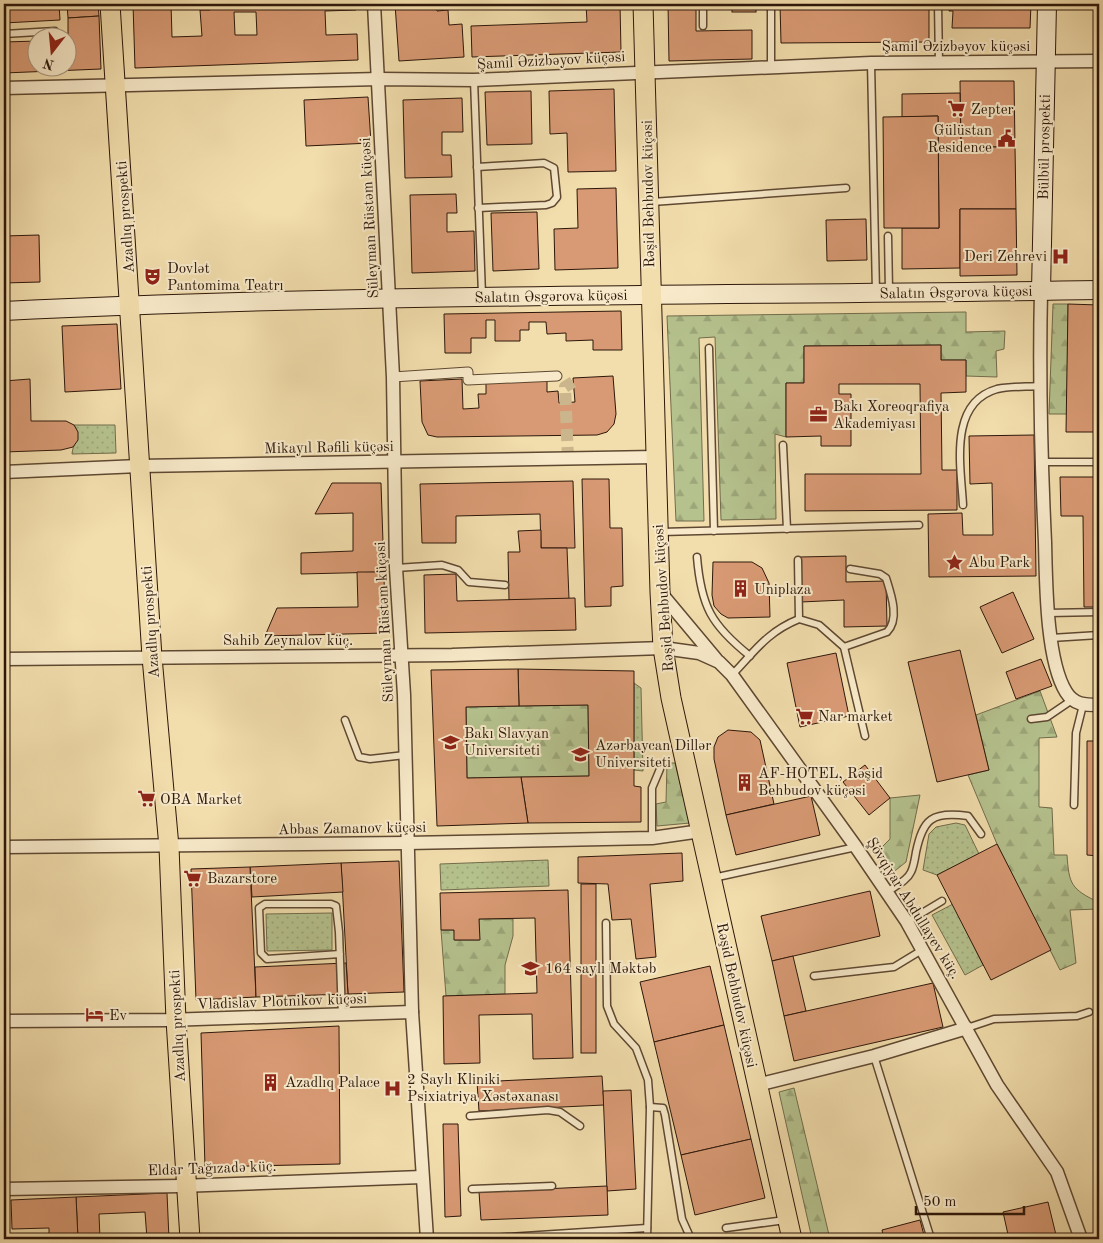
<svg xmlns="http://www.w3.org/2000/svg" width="1103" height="1243" viewBox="0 0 1103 1243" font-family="'Old Standard TT',serif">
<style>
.green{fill:url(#green-dots);stroke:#716c4c}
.forest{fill:url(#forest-firs);stroke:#716c4c}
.building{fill:#d89a74;stroke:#2d170a;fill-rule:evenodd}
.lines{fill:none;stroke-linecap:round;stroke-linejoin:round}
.minor-tunnel{stroke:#cbb58c;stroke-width:12;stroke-dasharray:12 6;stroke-linecap:butt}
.service-casing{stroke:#5e4832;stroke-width:9}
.pedestrian-casing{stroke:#5e4832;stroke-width:11}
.minor-casing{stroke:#5e4832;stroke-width:15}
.secondary-casing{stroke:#2d170a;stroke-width:20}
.primary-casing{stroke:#2d170a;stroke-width:21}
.service{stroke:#f7e9c9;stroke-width:6}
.pedestrian{stroke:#f7e9c9;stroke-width:9}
.minor{stroke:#f7e9c9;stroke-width:12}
.secondary{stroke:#f7e9c9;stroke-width:18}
.primary{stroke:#f2ddac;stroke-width:19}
.labels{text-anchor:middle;stroke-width:4;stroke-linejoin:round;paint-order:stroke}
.street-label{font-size:15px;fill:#2d170a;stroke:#f7e9c9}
.poi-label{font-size:15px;fill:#2d170a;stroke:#f7e9c9;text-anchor:start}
</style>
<defs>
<pattern id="green-dots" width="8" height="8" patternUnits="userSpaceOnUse" patternTransform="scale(1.25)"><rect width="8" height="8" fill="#b5c28e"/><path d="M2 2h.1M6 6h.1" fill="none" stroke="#9ca679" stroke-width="1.8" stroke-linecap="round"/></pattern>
<pattern id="forest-firs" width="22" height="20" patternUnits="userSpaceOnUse" patternTransform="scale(1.25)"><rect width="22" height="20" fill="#b5c28e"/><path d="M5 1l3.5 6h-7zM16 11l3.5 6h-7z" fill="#9ca679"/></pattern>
</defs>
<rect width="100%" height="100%" fill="#f2ddac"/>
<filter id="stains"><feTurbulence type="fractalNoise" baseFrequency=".004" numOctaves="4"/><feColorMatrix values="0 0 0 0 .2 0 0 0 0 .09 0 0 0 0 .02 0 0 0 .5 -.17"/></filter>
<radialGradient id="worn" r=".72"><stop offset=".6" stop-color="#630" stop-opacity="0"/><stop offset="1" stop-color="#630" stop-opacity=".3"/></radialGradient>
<g class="green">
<path d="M74,425H115L116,453L72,454C73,442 82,437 74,425Z"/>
<polygon points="634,683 641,688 643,771 634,770"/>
<polygon points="956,823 965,825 979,854 937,875 923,870 929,834 936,827"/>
<polygon points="548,860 549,886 441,890 440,864"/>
<polygon points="953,904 983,965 965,975 932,915"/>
<polygon points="332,913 332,950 267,951 266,914"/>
</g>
<g class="forest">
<polygon points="1053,304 1068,304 1067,414 1049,414"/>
<polygon points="966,312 966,332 1005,331 1004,349 996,351 997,377 966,376 966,360 941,360 941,345 804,346 804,383 786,383 786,437 775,434 776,519 721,520 715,337 699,338 704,521 676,521 667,316"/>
<path d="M1040,691L1057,737L1039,738V807L1052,808L1054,855H1067C1069,884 1071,889 1098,902L1099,909L1070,910L1076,963L1060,970L997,844L968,775L989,770L976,715Z"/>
<polygon points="588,705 589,776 467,778 466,707"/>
<polygon points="667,763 675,763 690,823 657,826 656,804 666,802"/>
<polygon points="920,795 906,862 891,874 875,854 890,839 890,798"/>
<polygon points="479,919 513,919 513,936 505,965 505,994 446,996 441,930 454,930 455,940 479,940"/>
<polygon points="794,1088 830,1239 812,1239 779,1092"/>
</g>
<g class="building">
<polygon points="4,4 59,4 60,20 4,23"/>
<polygon points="67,4 98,4 99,16 68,18"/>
<path d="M133,4H171L172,37L202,36L200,10H210V4H356V10L325,11L326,35L357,34L358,60L135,68ZM234,12H256L257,35H235Z"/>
<polygon points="395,4 436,4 437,11 448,10 449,25 462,24 464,57 399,61"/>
<polygon points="586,4 620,4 621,52 472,57 471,26 587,22"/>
<polygon points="668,4 696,4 696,31 752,30 752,59 669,61"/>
<rect x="732" y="4" width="24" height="8"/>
<polygon points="780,4 929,4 929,42 781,43"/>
<polygon points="950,4 1031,4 1030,28 952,28 953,11 949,11"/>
<polygon points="99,16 101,69 4,73 4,42 38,41 38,68 68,68 68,18"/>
<polygon points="960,81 1014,81 1015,147 961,147"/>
<polygon points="614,89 616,171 568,172 567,133 550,134 549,91"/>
<polygon points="531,91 532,144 487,145 485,92"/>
<polygon points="960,93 961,147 1015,147 1016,209 960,209 960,268 902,269 902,228 939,228 938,116 902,117 902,94"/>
<polygon points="368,97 371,143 306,146 304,100"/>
<polygon points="462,98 463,132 442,132 442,155 451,155 452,177 405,178 403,100"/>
<polygon points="938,116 939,228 884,228 883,117"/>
<polygon points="616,188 618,268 555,270 554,229 578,228 577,189"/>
<polygon points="456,194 457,213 447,213 447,232 474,231 475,271 412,273 410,195"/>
<polygon points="960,209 1016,209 1017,275 960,276"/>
<polygon points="537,212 539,269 493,271 491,213"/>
<polygon points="866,219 867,260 827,261 826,220"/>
<polygon points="39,235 40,282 4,283 4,236"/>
<polygon points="1068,304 1099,305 1099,432 1066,432"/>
<polygon points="621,311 622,350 593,350 593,340 566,341 566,333 547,334 546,322 529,322 529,330 520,330 520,341 495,341 495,320 486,320 486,338 471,338 471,353 445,353 444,314"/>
<polygon points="117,324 121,389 65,392 62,326"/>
<polygon points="941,345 941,360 966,360 966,392 941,393 942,470 957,470 957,510 805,511 805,474 921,474 920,384 839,384 839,394 851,394 851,446 821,446 821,436 786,437 786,383 804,383 804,346"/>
<polygon points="613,376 616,414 614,424 607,432 597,435 437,437 428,435 422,422 420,381 462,379 463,409 479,408 478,394 486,394 486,383 547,381 547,392 558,391 559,403 575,402 573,378"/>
<polygon points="30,379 31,421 66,421 74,425 78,432 78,440 73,447 61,450 4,452 4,381"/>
<polygon points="1034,435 1036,576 929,577 928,514 962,513 963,535 993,535 992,483 970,484 969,436"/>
<polygon points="1060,477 1099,477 1099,607 1084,607 1083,516 1061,516"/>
<polygon points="582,479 609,479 610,528 622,528 623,586 611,587 611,606 585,607"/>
<polygon points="573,481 575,548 541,548 540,514 456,516 456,543 422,543 420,484"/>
<polygon points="332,483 381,483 384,572 301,574 301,553 353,551 353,513 315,514"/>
<polygon points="541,530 541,548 567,548 569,599 509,600 508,552 520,552 518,531"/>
<polygon points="846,556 846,582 886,581 887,626 844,627 844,600 801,602 800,557"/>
<polygon points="713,562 752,562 762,568 769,583 770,617 728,618 721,614 714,606 712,595"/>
<polygon points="357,572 384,572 385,633 265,636 277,608 358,607"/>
<polygon points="456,574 457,601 575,598 576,630 425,633 424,575"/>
<polygon points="1013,592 1034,639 1002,653 980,607"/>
<polygon points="1099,642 1099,696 1098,696 1094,643"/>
<polygon points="960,650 989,770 937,782 908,662"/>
<polygon points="836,653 849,716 800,727 787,663"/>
<polygon points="1041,659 1052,686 1016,699 1006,672"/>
<polygon points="518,669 634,671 634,786 641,787 641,822 528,823 521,777 589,776 588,705 519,706"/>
<polygon points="518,669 519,706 466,707 467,778 521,777 528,823 437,826 431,670"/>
<polygon points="728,730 751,732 760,740 774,804 726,815 714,759 714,747 718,737"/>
<polygon points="1087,741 1099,741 1099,856 1087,855"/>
<polygon points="865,765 890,798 869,815 843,782"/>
<polygon points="811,796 820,835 736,855 726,815"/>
<polygon points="997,844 1051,950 991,980 937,875"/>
<polygon points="682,853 683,881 650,884 656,957 636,959 631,919 612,920 608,884 578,883 578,857"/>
<polygon points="399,861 404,992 348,994 341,863"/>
<polygon points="341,863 343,892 252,897 250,867"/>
<polygon points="250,867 256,997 196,1000 191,869"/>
<rect x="581" y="884" width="15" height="169"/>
<polygon points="568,890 573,1058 533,1059 532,1014 479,1015 480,1063 444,1064 443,996 537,993 535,918 479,919 480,940 454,940 454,930 441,930 440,893"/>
<polygon points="870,891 880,936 772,961 761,916"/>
<polygon points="793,956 806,1011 784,1016 772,961"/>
<polygon points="346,963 348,994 256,997 255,967"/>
<polygon points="710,966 724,1025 654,1042 640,982"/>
<polygon points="933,983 943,1027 794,1061 784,1016"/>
<polygon points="724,1025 751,1139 681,1155 654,1042"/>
<polygon points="339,1026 340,1164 205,1167 201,1033"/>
<polygon points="602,1076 604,1105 479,1111 477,1082"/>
<polygon points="631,1090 636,1189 607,1191 603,1091"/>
<polygon points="443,1124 458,1124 461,1216 445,1217"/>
<polygon points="751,1139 765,1198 695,1215 681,1155"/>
<polygon points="607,1186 608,1215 481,1220 479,1192"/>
<polygon points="167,1193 169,1239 147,1239 145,1212 99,1214 100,1239 78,1239 76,1197"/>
<polygon points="76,1197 78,1239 38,1239 49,1238 49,1228 12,1229 11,1200"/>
<polygon points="1048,1202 1057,1239 1009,1239 1003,1212"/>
<polygon points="920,1220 925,1239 884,1239 882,1230"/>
<polygon points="634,1235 634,1239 543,1239"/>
</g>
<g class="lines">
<polyline class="minor-tunnel" points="568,459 565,387 573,382"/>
<defs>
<g id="service">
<polyline points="703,4 703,26"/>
<polyline points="938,4 939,63"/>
<polyline points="4,34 55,31"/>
<polyline points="871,63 876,292"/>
<polyline points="771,68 771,4"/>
<polyline points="474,80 482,295"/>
<polyline points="477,167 544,163 554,168 557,197 552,203 546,205 478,208"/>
<polyline points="652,202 846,188"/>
<polyline points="888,236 889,291"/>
<polyline points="709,348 714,531"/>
<polyline points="783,445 787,529"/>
<polyline points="1041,462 1099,462"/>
<path d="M963,505C961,467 948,403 997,389C1010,386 1027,387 1040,386"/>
<polyline points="661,532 919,525"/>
<path d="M697,557C701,606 711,625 750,656"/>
<polyline points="798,560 799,619 819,625 844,647 865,736"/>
<polyline points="396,568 442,565 458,570 469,582 505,585"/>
<polyline points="1048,613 1099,612"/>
<polyline points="1051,638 1099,635"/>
<path d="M844,647L887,632C900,619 891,594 886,578L880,574L850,569"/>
<path d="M732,675C755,651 767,632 799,619"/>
<polyline points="1031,719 1047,717 1072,700"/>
<polyline points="345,720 359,757 370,759 405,755"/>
<polyline points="1074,805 1076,733 1083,705"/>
<polyline points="652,838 652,788 660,769"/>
<polyline points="713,878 856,847"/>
<path d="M887,892C895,886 907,881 911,872C914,866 915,858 916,852C923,819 932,811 968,816L981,834"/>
<polyline points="907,922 942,901"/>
<polyline points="606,923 607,1006 614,1024 636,1048 648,1080 650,1107 647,1239"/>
<polyline points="340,954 267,959 261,953 259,908 265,904 331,904 336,906 339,932 342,1016"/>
<polyline points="814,976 894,967 922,950"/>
<polyline points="967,1028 994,1019 1077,1016 1089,1012"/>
<polyline points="874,1056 931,1239"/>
<polyline points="650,1107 663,1108 665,1115 682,1219 691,1239"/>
<polyline points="470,1116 548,1110 560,1112 580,1126"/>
<polyline points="472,1189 552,1186"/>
<polyline points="726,1228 785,1220"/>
<polyline points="476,1239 647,1228"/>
</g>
<polyline id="pedestrian" points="393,377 468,372 468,380 557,376"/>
<g id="minor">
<polyline points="374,4 393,377 396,568 404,695 412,1012 427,1239"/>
<polyline points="4,88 379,79 474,80 871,63 1099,61"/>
<path d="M1041,291C1039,375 1041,458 1045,542C1046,580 1046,660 1066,692C1074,705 1085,705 1099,705"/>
<polyline points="4,472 139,466 655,457"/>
<polyline points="660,592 716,659"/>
<polyline points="4,659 452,655 663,648 699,653 719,662 732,675 856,847 907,922 997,1085 1057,1172 1081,1239"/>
<polyline points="4,847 407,843 652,838 701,831"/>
<polyline points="4,1021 167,1020 412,1012"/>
<polyline points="757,1085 874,1056 967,1028"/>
<polyline points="4,1189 180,1186 422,1177"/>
</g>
<g id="secondary">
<polyline points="1041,291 1047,4"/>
<path d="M4,311C369,293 734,296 1099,290"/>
</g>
<g id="primary">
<polyline points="110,4 152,657 169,847 176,1020 190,1239"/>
<polyline points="643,4 660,592 663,648 671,698 792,1239"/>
</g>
</defs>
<use href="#service" class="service-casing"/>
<use href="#pedestrian" class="pedestrian-casing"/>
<use href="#minor" class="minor-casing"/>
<use href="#secondary" class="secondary-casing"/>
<use href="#primary" class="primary-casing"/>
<use href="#service" class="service"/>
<use href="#pedestrian" class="pedestrian"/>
<use href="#minor" class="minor"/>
<use href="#secondary" class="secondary"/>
<use href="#primary" class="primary"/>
</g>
<defs>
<symbol id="supermarket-bare" viewBox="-9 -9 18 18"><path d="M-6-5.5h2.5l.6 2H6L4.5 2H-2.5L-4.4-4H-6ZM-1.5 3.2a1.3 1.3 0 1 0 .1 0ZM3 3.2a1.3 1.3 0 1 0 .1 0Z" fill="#8f2418" stroke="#f7e9c9" stroke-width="2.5" paint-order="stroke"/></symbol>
<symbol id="civic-bare" viewBox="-9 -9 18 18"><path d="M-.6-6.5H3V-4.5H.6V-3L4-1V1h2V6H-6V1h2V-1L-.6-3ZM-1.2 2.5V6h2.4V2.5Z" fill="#8f2418" stroke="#f7e9c9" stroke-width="2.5" paint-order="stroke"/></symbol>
<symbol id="hospital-bare" viewBox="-9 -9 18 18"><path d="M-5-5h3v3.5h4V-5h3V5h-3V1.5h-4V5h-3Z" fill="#8f2418" stroke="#f7e9c9" stroke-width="2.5" paint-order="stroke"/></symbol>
<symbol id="theatre-bare" viewBox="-9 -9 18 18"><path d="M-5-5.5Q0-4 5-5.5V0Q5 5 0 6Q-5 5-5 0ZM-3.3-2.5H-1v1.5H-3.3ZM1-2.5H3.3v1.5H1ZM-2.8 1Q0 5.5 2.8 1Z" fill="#8f2418" stroke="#f7e9c9" stroke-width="2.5" paint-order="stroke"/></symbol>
<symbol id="office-bare" viewBox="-9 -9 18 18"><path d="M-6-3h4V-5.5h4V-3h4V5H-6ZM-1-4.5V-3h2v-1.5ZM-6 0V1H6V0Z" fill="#8f2418" stroke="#f7e9c9" stroke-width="2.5" paint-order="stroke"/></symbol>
<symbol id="sight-bare" viewBox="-9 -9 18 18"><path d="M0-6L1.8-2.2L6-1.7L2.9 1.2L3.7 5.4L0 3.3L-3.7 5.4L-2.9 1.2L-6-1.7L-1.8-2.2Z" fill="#8f2418" stroke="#f7e9c9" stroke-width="2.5" paint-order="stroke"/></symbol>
<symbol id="building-bare" viewBox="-9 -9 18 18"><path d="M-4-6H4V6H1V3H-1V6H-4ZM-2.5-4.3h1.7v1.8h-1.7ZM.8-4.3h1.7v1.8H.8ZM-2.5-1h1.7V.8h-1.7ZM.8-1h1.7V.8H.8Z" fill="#8f2418" stroke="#f7e9c9" stroke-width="2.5" paint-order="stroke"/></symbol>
<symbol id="university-bare" viewBox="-9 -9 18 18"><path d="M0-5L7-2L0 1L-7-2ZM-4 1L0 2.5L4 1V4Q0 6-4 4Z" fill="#8f2418" stroke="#f7e9c9" stroke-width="2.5" paint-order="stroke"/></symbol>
<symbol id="school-bare" viewBox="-9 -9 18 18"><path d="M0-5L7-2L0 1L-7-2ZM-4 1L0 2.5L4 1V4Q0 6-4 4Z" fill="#8f2418" stroke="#f7e9c9" stroke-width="2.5" paint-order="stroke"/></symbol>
<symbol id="hotel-bare" viewBox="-9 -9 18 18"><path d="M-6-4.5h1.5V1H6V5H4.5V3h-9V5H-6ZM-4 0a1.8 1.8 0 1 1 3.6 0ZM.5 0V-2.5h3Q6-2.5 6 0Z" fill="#8f2418" stroke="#f7e9c9" stroke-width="2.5" paint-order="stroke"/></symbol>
</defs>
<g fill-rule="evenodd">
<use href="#supermarket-bare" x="944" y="96" width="25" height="25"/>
<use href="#civic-bare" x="994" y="126" width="25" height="25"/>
<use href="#hospital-bare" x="1048" y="244" width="25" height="25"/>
<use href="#theatre-bare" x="140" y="264" width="25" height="25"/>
<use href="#office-bare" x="806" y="402" width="25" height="25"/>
<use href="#sight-bare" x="942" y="550" width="25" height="25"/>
<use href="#building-bare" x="728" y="576" width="25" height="25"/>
<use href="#supermarket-bare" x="792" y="704" width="25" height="25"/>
<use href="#university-bare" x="438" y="730" width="25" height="25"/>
<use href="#university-bare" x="568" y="742" width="25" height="25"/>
<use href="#building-bare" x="732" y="770" width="25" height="25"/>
<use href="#supermarket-bare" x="134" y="786" width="25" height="25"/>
<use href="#supermarket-bare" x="180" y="866" width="25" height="25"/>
<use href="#school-bare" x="518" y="956" width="25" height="25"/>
<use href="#hotel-bare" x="82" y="1002" width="25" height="25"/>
<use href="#building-bare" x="258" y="1070" width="25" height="25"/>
<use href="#hospital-bare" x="380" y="1076" width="25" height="25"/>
</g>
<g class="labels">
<g class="street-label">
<text x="956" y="51">Şamil Əzizbəyov küçəsi</text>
<text transform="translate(551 60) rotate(-3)" y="5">Şamil Əzizbəyov küçəsi</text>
<text transform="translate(1044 147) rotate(-89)" y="5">Bülbül prospekti</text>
<text transform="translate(648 194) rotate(-91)" y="5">Rəşid Behbudov küçəsi</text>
<text transform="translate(125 217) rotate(-94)" y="5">Azadlıq prospekti</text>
<text transform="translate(369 218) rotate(-93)" y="5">Süleyman Rüstəm küçəsi</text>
<text transform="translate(956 292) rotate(-1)" y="5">Salatın Əsgərova küçəsi</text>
<text transform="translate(551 296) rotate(-1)" y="5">Salatın Əsgərova küçəsi</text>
<text transform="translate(329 447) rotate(-1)" y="5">Mikayıl Rəfili küçəsi</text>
<text transform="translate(663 598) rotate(-94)" y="5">Rəşid Behbudov küçəsi</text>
<text transform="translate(150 622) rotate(-94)" y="5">Azadlıq prospekti</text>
<text transform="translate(384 622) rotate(-93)" y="5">Süleyman Rüstəm küçəsi</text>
<text x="288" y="645">Sahib Zeynalov küç.</text>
<text transform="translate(352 828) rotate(-1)" y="5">Abbas Zamanov küçəsi</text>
<text transform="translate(914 908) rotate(58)" y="5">Şövqiyar Abdullayev küç.</text>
<text transform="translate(737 995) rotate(78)" y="5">Rəşid Behbudov küçəsi</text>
<text transform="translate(282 1001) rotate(-2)" y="5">Vladislav Plotnikov küçəsi</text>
<text transform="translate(177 1026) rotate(-93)" y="5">Azadlıq prospekti</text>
<text transform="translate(212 1168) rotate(-2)" y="5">Eldar Tağızadə küç.</text>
</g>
<g class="poi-label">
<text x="971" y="114">Zepter</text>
<text x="992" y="135" text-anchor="end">Gülüstan<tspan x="992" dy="17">Residence</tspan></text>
<text x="1047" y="261" text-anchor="end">Deri Zehrevi</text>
<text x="167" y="273">Dovlət<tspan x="167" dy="17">Pantomima Teatrı</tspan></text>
<text x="833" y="411">Bakı Xoreoqrafiya<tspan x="833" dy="17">Akademiyası</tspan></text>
<text x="968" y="567">Abu Park</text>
<text x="754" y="594">Uniplaza</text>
<text x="818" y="721">Nar market</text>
<text x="464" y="738">Bakı Slavyan<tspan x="464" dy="17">Universiteti</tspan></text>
<text x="595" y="750">Azərbaycan Dillər<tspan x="595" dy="17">Universiteti</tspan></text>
<text x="758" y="778">AF-HOTEL, Rəşid<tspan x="758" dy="17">Behbudov küçəsi</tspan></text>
<text x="160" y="804">OBA Market</text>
<text x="207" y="883">Bazarstore</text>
<text x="545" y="973">164 saylı Məktəb</text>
<text x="109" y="1020">Ev</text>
<text x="407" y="1084">2 Saylı Kliniki<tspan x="407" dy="17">Psixiatriya Xəstəxanası</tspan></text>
<text x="285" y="1087">Azadlıq Palace</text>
</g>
</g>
<rect width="1103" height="1243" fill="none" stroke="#f2ddac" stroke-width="20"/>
<rect x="5" y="5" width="1093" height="1233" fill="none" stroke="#2d170a" stroke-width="2.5"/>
<rect x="10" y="10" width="1083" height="1223" fill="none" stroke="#2d170a"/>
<g transform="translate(52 52) rotate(196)"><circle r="24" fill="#f7e9c9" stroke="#a6957d"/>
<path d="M0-4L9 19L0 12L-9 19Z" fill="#8f2418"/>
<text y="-8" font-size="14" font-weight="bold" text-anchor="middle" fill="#2d170a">N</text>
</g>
<path d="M916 1206v8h108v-8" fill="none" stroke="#2d170a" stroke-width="2.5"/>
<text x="923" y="1206" font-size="15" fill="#2d170a" stroke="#f7e9c9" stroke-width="4" paint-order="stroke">50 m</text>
<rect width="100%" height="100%" filter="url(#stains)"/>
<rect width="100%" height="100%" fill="url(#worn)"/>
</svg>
